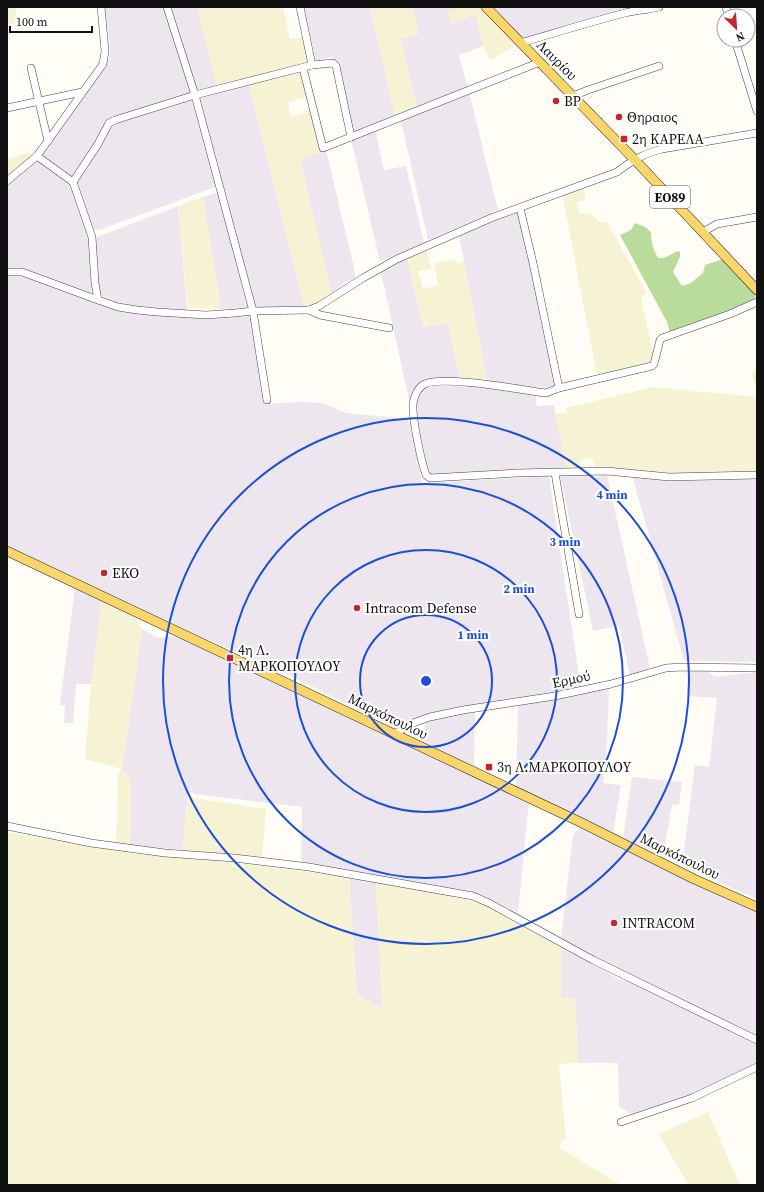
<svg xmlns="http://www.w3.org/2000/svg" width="764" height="1192" viewBox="0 0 764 1192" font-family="'Source Serif 4',serif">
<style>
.industrial{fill:#eee6ef}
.farmland{fill:#f6f3d4}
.forest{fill:#b9dc9c}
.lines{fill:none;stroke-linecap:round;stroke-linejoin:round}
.minor-casing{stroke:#444;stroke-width:8}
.major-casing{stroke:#222;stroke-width:10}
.minor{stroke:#fff;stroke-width:7}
.major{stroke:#f9d66b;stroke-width:9}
.ring{fill:none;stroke:#1d4ed8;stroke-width:2}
.poi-dot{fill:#c4262e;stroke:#fff;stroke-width:1.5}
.labels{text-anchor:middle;stroke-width:4;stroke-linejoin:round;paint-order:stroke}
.shield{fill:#fff;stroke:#585858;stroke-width:1}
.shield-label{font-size:13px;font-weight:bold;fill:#111}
.street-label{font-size:14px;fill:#111;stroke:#fff}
.poi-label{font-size:14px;fill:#111;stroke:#fff;text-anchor:start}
.centre{fill:#1d4ed8;stroke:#fff;stroke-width:2}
.ring-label{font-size:12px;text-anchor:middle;font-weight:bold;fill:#1d4ed8;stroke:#fff;stroke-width:4;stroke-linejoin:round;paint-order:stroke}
</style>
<rect width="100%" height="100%" fill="#fffdf5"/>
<g class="industrial">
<polygon points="105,7 197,7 217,88 114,119 73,180 39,155 109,59 110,48"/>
<polygon points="304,7 370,7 395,115 351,133 332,57 316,61"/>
<polygon points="412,7 459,7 448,12 476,14 483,46 459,55 468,88 417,108 401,39 419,33"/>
<polygon points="493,7 640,7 523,40"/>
<polygon points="249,83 304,306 221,309 203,197 222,191 198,98"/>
<polygon points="469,92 498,210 428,240 401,121 404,117"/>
<polygon points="194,100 218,186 99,230 90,229 76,180 111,125"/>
<polygon points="375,130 384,170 406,166 424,243 380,261 351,139"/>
<polygon points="326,150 355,272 355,279 346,281 332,295 300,160"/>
<polygon points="37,157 72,183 91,238 94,286 90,294 109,300 103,297 99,290 95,240 97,237 178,206 188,316 211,318 253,315 264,404 302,402 321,403 347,413 407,419 411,424 422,483 549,476 565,584 581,688 461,707 397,729 289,675 191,632 7,545 7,186"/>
<polygon points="520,211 533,273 555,386 546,388 534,387 537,406 554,405 566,468 428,474 417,414 412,414 380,268 407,257 423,327 448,323 460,378 487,381 459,236"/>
<polygon points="587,473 594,481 598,476 607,475 650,668 630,676 619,626 593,631 560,475"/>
<polygon points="632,475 664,480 687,481 757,478 757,662 684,661"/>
<polygon points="75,587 102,601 91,684 76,684 73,723 64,723 65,705 60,705"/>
<polygon points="142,629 158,638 170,636 185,639 529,800 518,913 483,895 464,890 412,883 301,862 302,807 195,794 188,791 183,850 130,845 131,780 122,769"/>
<polygon points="690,671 707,671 715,677 757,672 757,899 682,866 695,765 709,767 717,698 688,696"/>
<polygon points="609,688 607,745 603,783 621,785 613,834 516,787 518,704"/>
<polygon points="475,711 474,766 424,744 425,722"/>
<polygon points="632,777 682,782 679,805 672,804 663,856 623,838"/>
<polygon points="579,828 732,902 757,912 757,1036 654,987 594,957 561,938 573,835"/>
<polygon points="349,877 376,883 383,1010 357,994"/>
<polygon points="561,947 617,978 627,982 627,979 678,1006 757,1043 757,1066 723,1083 634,1116 619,1107 618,1063 578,1063 575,998 561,998"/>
</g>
<g class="farmland">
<polygon points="7,7 15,7 18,22 7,25"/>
<polygon points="197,7 283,7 290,39 305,36 313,70 305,81 309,97 288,102 291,117 312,110 322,152 300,160 332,295 325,300 304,306 249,83 218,92"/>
<polygon points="370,7 412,7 419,33 401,39 417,108 395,115"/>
<polygon points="459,7 482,7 517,44 490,61 483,46 476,14 451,25 447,12"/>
<polygon points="28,153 34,154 7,178 7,159"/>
<polygon points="583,187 586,200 577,202 580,214 589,213 600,222 608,223 647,294 641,297 654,359 652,364 600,378 597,375 562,194"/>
<polygon points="203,197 221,309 188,308 178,206"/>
<polygon points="427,249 431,269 418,271 423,289 438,285 434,263 455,259 456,264 464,262 487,381 460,378 448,323 423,327 407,257"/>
<polygon points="757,368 757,389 752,375 753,371"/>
<polygon points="652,387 757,397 757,473 673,474 595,469 592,457 580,460 581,466 566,468 555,414 567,412 566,408"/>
<polygon points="102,601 135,617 142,629 122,769 131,780 130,845 116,843 118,774 121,769 85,759 91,684"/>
<polygon points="188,797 266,809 262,858 183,850"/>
<polygon points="7,832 137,854 202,859 349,877 357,994 382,1010 376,883 432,892 481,903 559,946 561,947 561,998 575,998 578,1063 559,1064 566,1139 562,1140 560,1148 621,1185 7,1185"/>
<polygon points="708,1112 740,1185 688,1185 659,1134"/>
</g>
<path class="forest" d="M635,223L645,227L651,232C651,242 653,249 658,258H664L678,251L680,252V257L673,272L682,286L691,283L703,273L705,265L723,259L756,291L755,298L750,303L670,333L667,322L620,235L631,230Z"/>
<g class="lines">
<defs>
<g id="minor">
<polyline points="167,7 195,95 253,311 267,400"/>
<polyline points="300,7 312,65"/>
<polyline points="726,7 728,16"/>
<polyline points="735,40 757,111"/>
<path d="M520,43C555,33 590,22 625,13C637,10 648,10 659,7"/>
<polyline points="31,68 48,141"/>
<polyline points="303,68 323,148 540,62"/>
<polyline points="573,96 588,90 659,66"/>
<polyline points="7,108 82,92"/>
<path d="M37,156L73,182L92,237L95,283L98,300L118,307L137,310L157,312L206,315L235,313L253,311L309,310L319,306L363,278L397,259L491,218L617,172C633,160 643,154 662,149L757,133"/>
<polyline points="7,181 37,156 103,64 105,51 101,7"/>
<polyline points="73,182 98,144 109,123 115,120 195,95 312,65 333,63 336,66 351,137"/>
<polyline points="520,208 533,263 559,388 652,366 654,364 660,340 662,338 730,314 757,302"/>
<polyline points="703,232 717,224 757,217"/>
<polyline points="7,272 22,272 98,300"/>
<polyline points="309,310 320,315 389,328"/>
<path d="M559,388L546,393C523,390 442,375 425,384C418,387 414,396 413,404C412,418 421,461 426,475L430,478L517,473L607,471L669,477L757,475"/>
<polyline points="555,473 579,614"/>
<polyline points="394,734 413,723 430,717 463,710 555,696 611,684 666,668 682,667 757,668"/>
<polyline points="7,826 91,843 165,853 234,858 309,867 473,896 489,903 593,960 757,1040"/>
<polyline points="621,1122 692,1098 757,1067"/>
</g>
<g id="major">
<polyline points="486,7 634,159 757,290"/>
<polyline points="7,551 578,821 694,879 757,907"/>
</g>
</defs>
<use href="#minor" class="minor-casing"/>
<use href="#major" class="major-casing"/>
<use href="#minor" class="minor"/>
<use href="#major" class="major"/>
</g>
<g class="ring">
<circle cx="426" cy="681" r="66"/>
<circle cx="426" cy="681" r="131"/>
<circle cx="426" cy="681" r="197"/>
<circle cx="426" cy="681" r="263"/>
</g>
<g class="poi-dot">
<circle cx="556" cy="101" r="4"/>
<circle cx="619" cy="117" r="4"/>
<rect x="620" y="135" width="8" height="8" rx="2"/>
<circle cx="104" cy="573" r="4"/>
<circle cx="357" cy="608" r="4"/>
<rect x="226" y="654" width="8" height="8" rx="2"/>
<rect x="485" y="763" width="8" height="8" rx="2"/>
<circle cx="614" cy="923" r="4"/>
</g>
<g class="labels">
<rect class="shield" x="650" y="186" width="40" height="22" rx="3"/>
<g class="shield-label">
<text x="670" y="202">ΕΟ89</text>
</g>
<g class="street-label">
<text transform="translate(557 60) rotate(45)" y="5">Λαυρίου</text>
<text transform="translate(571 679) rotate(-12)" y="5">Ερμού</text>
<text transform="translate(388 716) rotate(26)" y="5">Μαρκόπουλου</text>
<text transform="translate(680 856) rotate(26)" y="5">Μαρκόπουλου</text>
</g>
<g class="poi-label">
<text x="564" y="106">BP</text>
<text x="627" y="122">Θηραιος</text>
<text x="632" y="144">2η ΚΑΡΕΛΑ</text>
<text x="112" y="578">EKO</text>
<text x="365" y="613">Intracom Defense</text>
<text x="238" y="655">4η Λ.<tspan x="238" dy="16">ΜΑΡΚΟΠΟΥΛΟΥ</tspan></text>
<text x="497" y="772">3η Λ.ΜΑΡΚΟΠΟΥΛΟΥ</text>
<text x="622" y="928">INTRACOM</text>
</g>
</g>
<circle cx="426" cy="681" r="6" class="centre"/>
<g class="ring-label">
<text x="612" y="499">4 min</text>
<text x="565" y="546">3 min</text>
<text x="519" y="593">2 min</text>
<text x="473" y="639">1 min</text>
</g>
<rect width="764" height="1192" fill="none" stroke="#111111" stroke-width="16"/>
<g transform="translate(736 28) rotate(155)"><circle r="19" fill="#ffffff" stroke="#a0a0a0"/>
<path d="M0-3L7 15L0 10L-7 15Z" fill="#c4262e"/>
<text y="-6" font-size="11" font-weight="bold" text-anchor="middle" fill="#111111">N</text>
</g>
<path d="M10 26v6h82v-6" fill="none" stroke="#111111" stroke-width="2"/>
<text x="16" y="26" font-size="12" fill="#111111" stroke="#ffffff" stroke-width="3" paint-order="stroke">100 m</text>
</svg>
